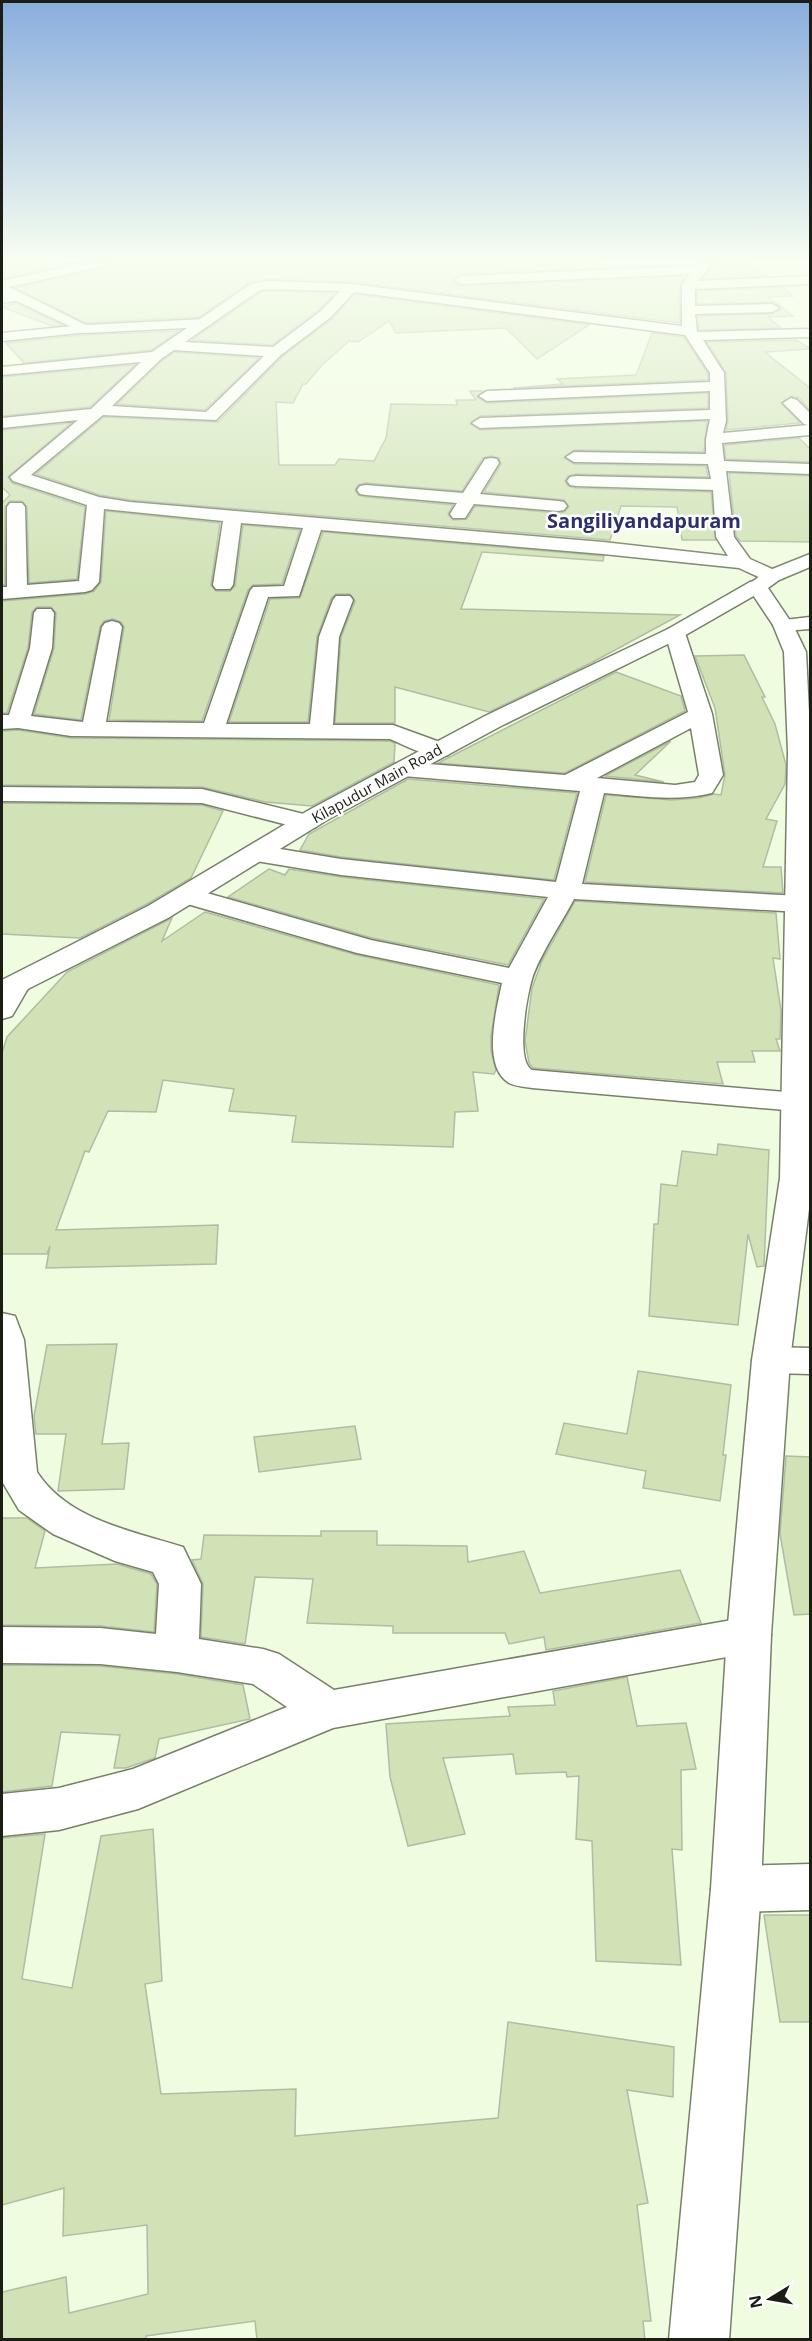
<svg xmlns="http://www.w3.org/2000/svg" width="812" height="2341" viewBox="0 0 812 2341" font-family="'Open Sans',sans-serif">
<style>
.building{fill:#d0e2b6;stroke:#b1bca2;stroke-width:1.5;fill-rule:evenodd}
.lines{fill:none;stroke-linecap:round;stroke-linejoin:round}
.minor-casing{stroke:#778169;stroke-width:3}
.tertiary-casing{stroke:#778169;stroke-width:3}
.secondary-casing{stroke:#778169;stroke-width:3}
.minor{fill:#fff;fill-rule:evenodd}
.tertiary{fill:#fff;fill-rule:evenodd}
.secondary{fill:#fff;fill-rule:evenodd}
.labels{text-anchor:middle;stroke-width:5;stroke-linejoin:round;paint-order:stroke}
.far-street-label{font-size:15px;fill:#1a1e14;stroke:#fff}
.far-district-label{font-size:20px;font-weight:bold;fill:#2d316b;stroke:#fff}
</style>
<rect width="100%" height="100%" fill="#f0fce0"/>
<g class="building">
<polygon points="2,262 76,262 2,279"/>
<polygon points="112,262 601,262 602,265 670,265 461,274 453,281 461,286 685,276 680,285 680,323 351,282 270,279 250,282 199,317 86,323 16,288 104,268"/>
<polygon points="714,264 752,264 767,276 703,279"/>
<polygon points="782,287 793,296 768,297 780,306 772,302 697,304 697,291"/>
<polygon points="270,291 335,293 320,309 272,345 192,340 261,292"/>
<path d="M355,294L589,325L537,359L506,328L396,333L389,321L358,342L349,341L322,365L306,384H303L293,403L276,402L279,465H335L339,459L374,461L386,438L391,404L457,405L456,400H476L470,391H483L477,397L487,403L708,393V408L480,416L470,424L480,430L707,421L704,452L574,450L564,458L574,464L706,466L708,477L576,474L568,476L565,481L568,486L576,488L711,492L716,540H682L677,507L621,506L610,540L130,500L100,495L36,474L104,417L218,422L282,357L332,319ZM491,456L499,458L501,464L484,492L564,500L569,507L564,512L558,513L475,506L467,519L453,520L448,514L453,505L366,497L358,495L355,490L358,485L366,483L462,491L483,458Z"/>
<polygon points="16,303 62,325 52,326 2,307"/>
<polygon points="780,306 793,316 768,317 781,328 699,330 698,316 772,314 780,310"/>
<polygon points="179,331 151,350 24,363 6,343 83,335"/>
<polygon points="652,333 684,337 708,374 708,380 513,388 563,384 557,379 636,375"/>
<polygon points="797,340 810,349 765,352 810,388 810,410 799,398 792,396 781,403 800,423 726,430 728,421 726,373 707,342"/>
<polygon points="175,352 259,358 205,410 117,404 162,361"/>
<polygon points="135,365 90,407 2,416 2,377"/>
<polygon points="71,423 8,477 12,483 85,507 77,579 29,583 27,507 22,501 10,501 5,507 5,585 2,585 2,503 10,495 2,487 2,430"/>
<polygon points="799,438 810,449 810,462 726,459 724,445"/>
<polygon points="729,473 810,476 810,542 740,541 736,536"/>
<polygon points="106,511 220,523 211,585 216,591 230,591 235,586 243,525 300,530 282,584 253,585 248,590 202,721 109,720 124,627 121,622 113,619 104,621 100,627 81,720 34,714 54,648 56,613 51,607 37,607 32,612 28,648 7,713 2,713 2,601 85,594 94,591 101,582"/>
<polygon points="323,532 604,556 603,561 482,552 461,609 680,615 591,663 489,712 395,687 395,723 335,723 341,637 355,601 350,594 336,594 331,599 317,637 308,722 229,722 270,599 300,598"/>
<polygon points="744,655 765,697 762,697 775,724 786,765 785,784 766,819 777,821 763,867 781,867 783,893 585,882 606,795 671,800 699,798 714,794 721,795 725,775 715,708 695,656"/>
<polygon points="616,672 681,696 685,711 565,773 438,763"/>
<polygon points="18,730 71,738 390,741 395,743 394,762 312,806 265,802 202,787 2,785 2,731"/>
<polygon points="671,741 635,775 664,782 605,776"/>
<polygon points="408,779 577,793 554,880 341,857 300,850 309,834"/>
<polygon points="2,803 202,805 223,811 191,878 147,904 80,938 2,934"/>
<polygon points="269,869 285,875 289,869 341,877 544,899 508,965 372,938 228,897"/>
<polygon points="575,901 776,913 780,959 773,958 781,1011 780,1039 776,1039 780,1051 752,1051 755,1062 717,1062 723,1084 533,1068 529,1063 525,1041 532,988 542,961"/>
<polygon points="205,912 357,955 499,985 491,1036 491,1051 496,1070 494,1074 473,1072 478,1111 455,1112 453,1147 292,1142 296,1116 229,1111 234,1089 163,1080 156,1112 108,1111 89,1152 85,1151 56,1230 218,1225 216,1264 46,1268 50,1246 47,1254 2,1254 2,1053 7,1037 67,972 172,918 162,941"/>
<polygon points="718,1144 769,1150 764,1266 757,1267 748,1234 738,1325 649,1316 654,1224 658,1224 661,1184 677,1186 682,1151 717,1155"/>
<polygon points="117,1344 102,1444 129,1443 124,1489 58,1491 66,1434 36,1434 34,1416 47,1345"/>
<polygon points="638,1371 731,1385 723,1455 726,1455 720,1501 643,1488 646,1471 556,1454 564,1423 627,1434"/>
<polygon points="355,1426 361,1459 259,1472 254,1437"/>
<polygon points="786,1456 810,1457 810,1614 794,1615 780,1534"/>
<polygon points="2,1518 27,1518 45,1531 35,1568 117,1564 151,1574 157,1584 154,1632 100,1626 2,1625"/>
<polygon points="321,1531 377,1531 377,1545 467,1546 468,1562 524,1551 540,1593 680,1570 701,1623 546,1650 544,1637 509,1644 505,1633 393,1633 393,1626 307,1623 313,1579 255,1577 245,1644 201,1637 203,1584 192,1560 201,1559 204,1535 321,1536"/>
<polygon points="2,1665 100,1666 177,1674 243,1685 250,1719 159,1739 155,1758 126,1768 114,1768 120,1735 61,1732 52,1786 2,1792"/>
<polygon points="627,1677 637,1726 686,1723 696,1769 681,1770 682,1850 672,1849 681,1965 596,1961 592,1841 576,1839 579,1776 567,1777 566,1772 516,1774 513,1754 443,1758 465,1834 408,1846 390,1777 386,1724 510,1716 508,1707 555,1705 553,1691"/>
<polygon points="153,1829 162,1981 145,1984 161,2094 296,2089 295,2136 498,2118 508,2022 674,2047 673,2097 627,2090 648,2203 637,2205 651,2321 643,2321 645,2340 257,2340 255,2321 146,2336 146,2340 2,2340 2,2292 66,2277 69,2313 148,2294 147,2225 63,2236 64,2188 2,2205 2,1838 45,1834 22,1979 72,1988 101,1836"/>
<polygon points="764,1915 810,1915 810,2022 780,2022"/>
</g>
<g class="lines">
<defs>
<g id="minor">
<path d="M700,262H713L698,281L810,276V284L695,289V306L772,304L779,308L772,312L695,314L697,332L810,329V337L703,340L724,373L726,421L723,433L808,425L804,424L783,403L791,398L797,400L810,413V435L722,443L724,461L810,464V474L726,471L734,537L750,559L779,572L782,576L779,580H765L739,568L603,554L321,530L299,596L268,597L226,724H310L319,637L333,600L336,596H350L353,600L339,637L333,725H393L448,745L452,750L448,755C430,760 407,746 390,739L71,736L18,728L2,729V715H9L30,648L34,613L37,609H51L54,613L52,648L31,716L83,722L102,627L105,623L112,621L119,623L122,627L106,722L204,723L250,591L253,587L284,586L303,528L241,523L233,585L230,589H216L213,585L223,521L104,509L99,582L92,590L85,592L2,599V587H7V507L10,503H22L25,507L27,585L79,581L87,505L13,481L10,477L78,420L2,428V418L91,409L141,362L2,375V367L152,352L251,284L270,281L351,284L682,326V285L690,274L461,284L455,280L461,276L697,266ZM270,289L340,291L321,311L273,347L185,342L260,290ZM354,292L685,335L710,373V382L487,391L479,396L487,401L710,391V410L480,418L472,423L480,428L710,419L706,439V454L574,452L566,457L574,462L708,464L711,479L576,476L570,477L567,481L570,485L576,486L713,490L716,537L728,556L603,542L130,502L99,497L31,475L103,415L216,420L281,355L331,317ZM174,350L264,356L206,412L112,406L161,359Z"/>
<polygon points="15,293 20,294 22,297 20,300 2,303 2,295"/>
<polygon points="84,325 89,326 91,329 89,332 2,341 2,333"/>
<polygon points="491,458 497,459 499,463 480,494 558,501 564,502 567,506 564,510 558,511 474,504 465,518 453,518 450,514 457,503 366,495 360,494 357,490 360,486 366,485 463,493 485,459"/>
<polygon points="810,617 810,629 783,631 776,629 773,625 776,621"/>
<path d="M675,627L682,629L685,633L712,714L723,775L712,793C676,802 640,796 604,793L582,884L800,896L810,898V908L800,912L574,899C562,922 539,956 532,979C527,996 515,1060 532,1070L797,1093L808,1095L810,1099L808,1109L797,1111L532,1088C525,1087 515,1086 509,1083C481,1066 497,1008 502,983L357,953L177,901L173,895L177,889L186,887L371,940L509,968L548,897L341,875L256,861L247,858L243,853L247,848L256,845L341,859L556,882L580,791L403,776L395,774L391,769L395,764L403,762L565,775L688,712L665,633L668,629ZM691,728L699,775L695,782L675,785L597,778Z"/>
<polygon points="2,787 202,789 316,817 320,822 316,827 307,830 202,803 2,801"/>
<polygon points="16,976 26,979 30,985 12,1016 2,1019 2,985 6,979"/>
<path d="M2,1313L15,1316L24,1340L37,1472C68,1520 132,1531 183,1547L201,1584L199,1639L263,1649L279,1654L334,1690L749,1617L764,1622L771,1635L764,1648L749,1653L333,1728L138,1809L59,1830L2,1836V1794L59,1788L133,1769L287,1707L253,1684L177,1672L100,1664L2,1663V1627L100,1628L156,1634L159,1584L153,1572L115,1561L53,1534L19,1510L3,1483Z"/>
<polygon points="771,1347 810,1348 810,1374 771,1373 758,1369 752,1360 758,1351"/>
<polygon points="810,1864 810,1910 736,1912 719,1905 711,1889 719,1873 736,1866"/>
</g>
<g id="tertiary">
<polygon points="87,262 110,262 104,266 9,287 86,325 206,319 213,323 206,327 84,333 2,294 2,281"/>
<polygon points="757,580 764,582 767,586 764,590 682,637 501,726 327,820 168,918 12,997 2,1000 2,980 148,906 309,810 485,716 668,629 750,582"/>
</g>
<polygon id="secondary" points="810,554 810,567 779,580 768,588 793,625 806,652 810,732 810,1201 790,1360 771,1635 761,1889 729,2340 669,2340 711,1889 727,1635 752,1360 780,1178 788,752 784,652 773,625 747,586 765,572"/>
</defs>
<use href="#minor" class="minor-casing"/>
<use href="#tertiary" class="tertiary-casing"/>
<use href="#secondary" class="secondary-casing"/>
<use href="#minor" class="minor"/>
<use href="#tertiary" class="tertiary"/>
<use href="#secondary" class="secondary"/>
</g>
<linearGradient id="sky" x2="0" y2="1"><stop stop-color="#89addd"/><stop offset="0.44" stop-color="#f8fef1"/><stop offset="1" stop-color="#f8fef1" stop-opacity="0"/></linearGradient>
<rect width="812" height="590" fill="url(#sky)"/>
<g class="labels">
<g class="far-street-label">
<text transform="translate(377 784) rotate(-29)" y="5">Kilapudur Main Road</text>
</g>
<g class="far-district-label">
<text x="644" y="528">Sangiliyandapuram</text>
</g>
</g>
<rect width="812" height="2341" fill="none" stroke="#1a1e14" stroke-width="6"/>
<g transform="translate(770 2299) rotate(259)" stroke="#ffffff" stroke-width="4.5" paint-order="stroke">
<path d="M0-4.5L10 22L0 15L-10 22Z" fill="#1a1e14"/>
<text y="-9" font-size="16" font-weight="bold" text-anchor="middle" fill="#1a1e14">N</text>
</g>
</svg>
